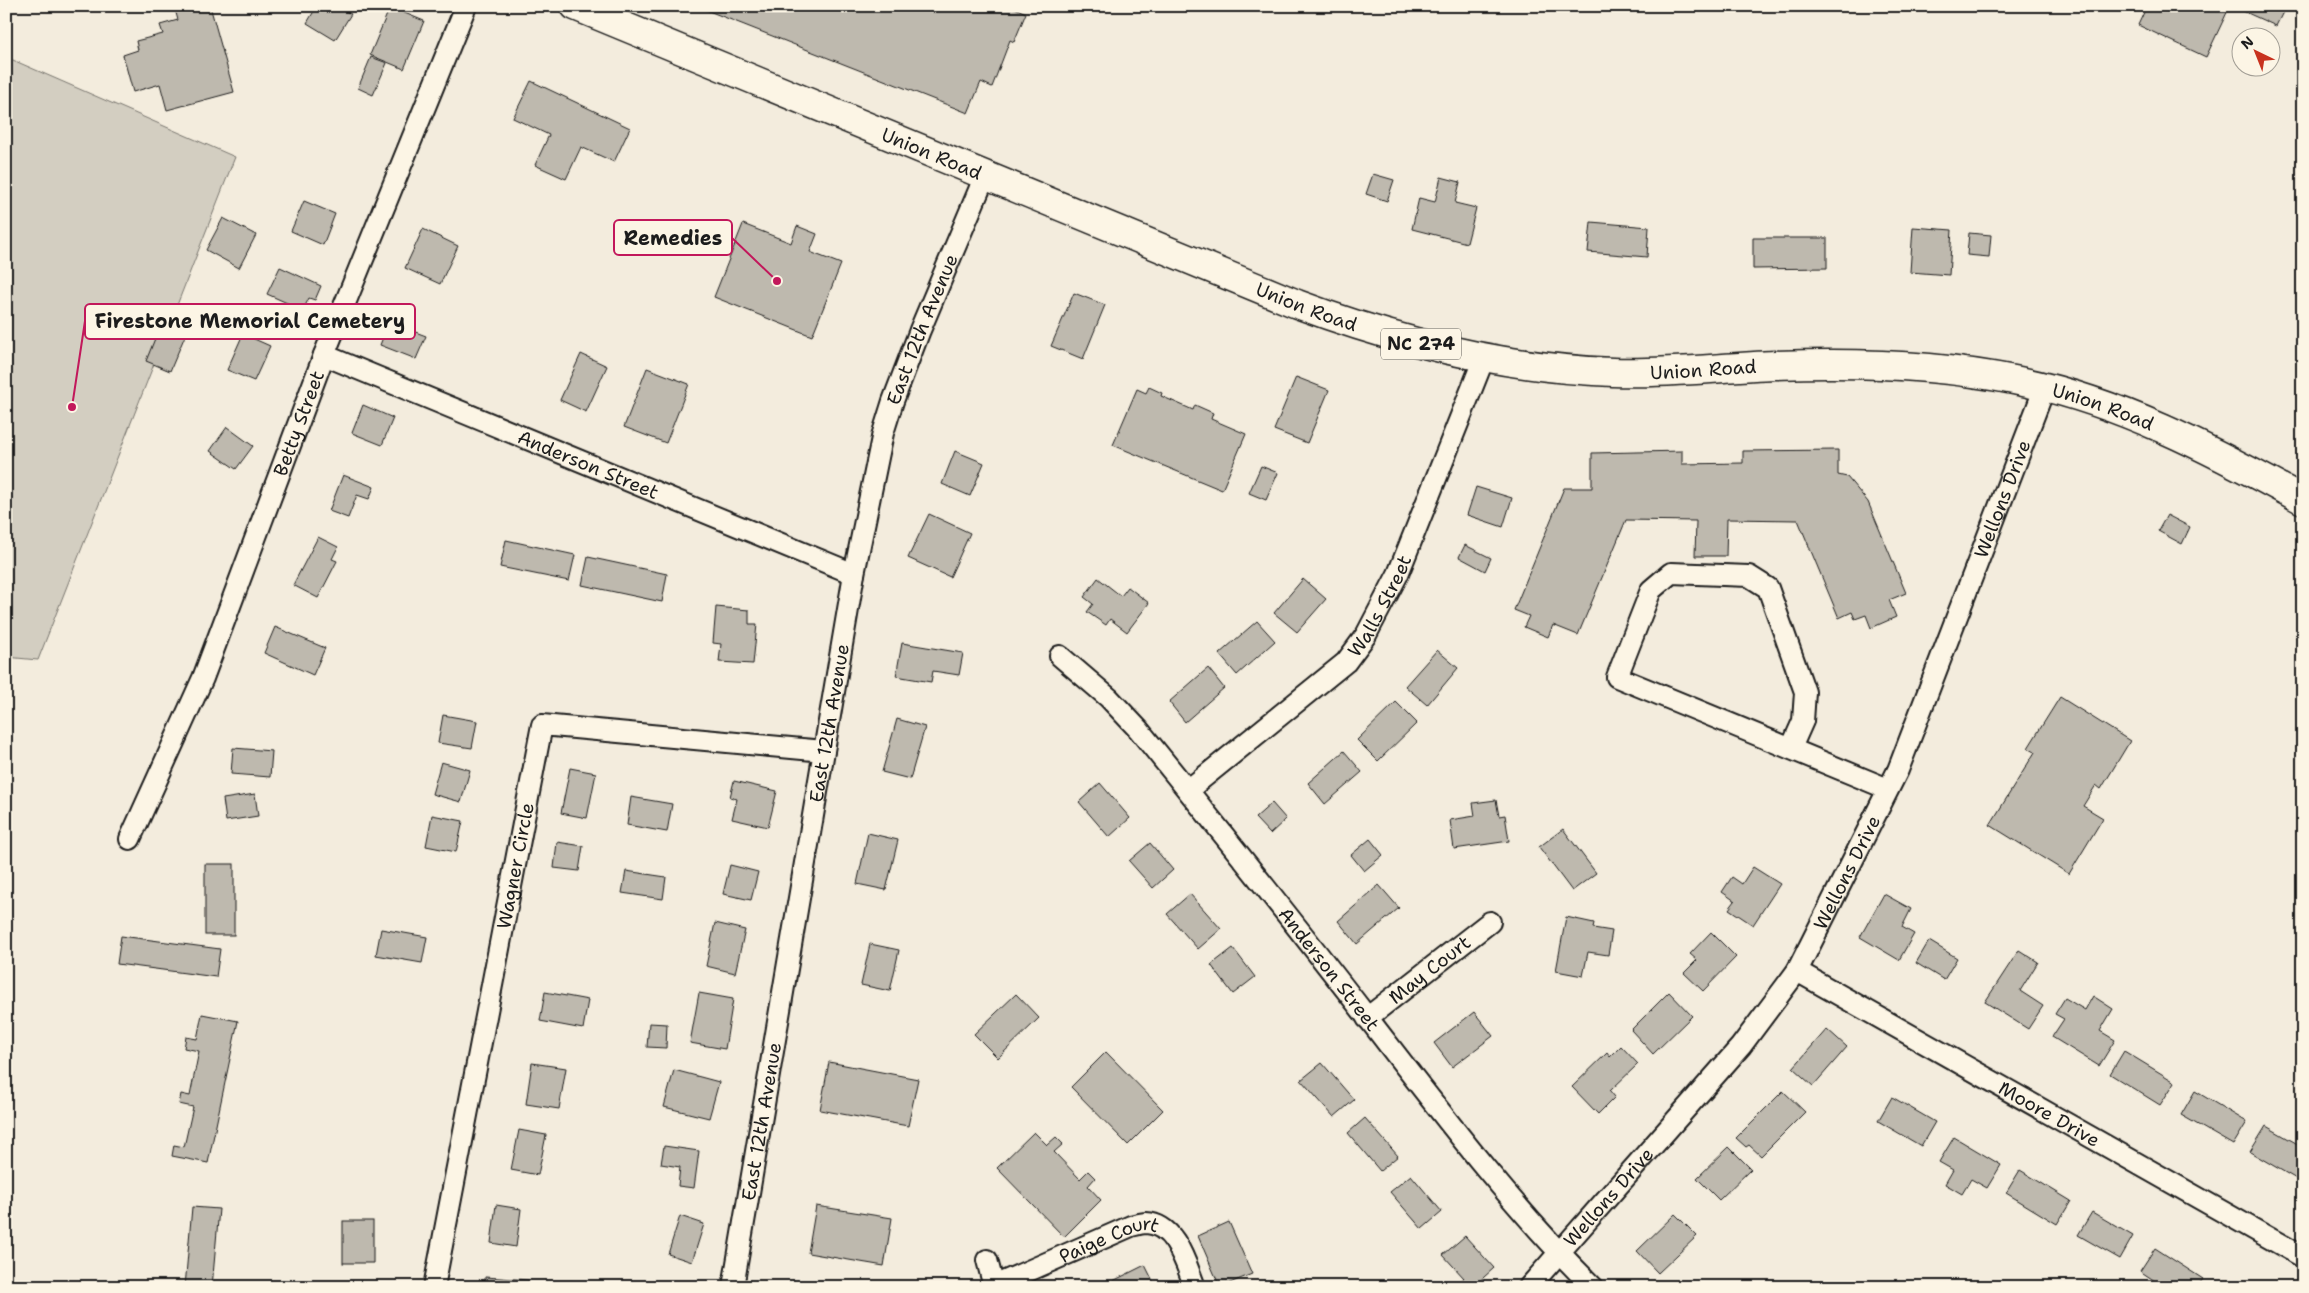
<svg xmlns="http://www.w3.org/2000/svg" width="2309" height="1293" viewBox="0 0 2309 1293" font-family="'Shantell Sans',sans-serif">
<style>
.green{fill:#d3cec1;stroke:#78756e}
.building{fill:#beb9ae;stroke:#1c1c1c}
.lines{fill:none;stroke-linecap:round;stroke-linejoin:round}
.street-casing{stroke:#1c1c1c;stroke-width:24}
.primary-casing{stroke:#1c1c1c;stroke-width:31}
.street{stroke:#fcf5e5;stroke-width:20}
.primary{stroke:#fcf5e5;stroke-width:28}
.labels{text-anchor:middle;stroke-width:4;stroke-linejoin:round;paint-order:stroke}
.shield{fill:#fcf5e5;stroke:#5f5d58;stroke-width:1}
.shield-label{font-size:18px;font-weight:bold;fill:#1c1c1c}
.street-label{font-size:19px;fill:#1c1c1c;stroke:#fcf5e5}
.leader{fill:none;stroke:#c2185b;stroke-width:2}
.callout-dot{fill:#c2185b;stroke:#fcf5e5;stroke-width:2}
.callout{fill:#fcf5e5;stroke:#c2185b;stroke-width:2}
.callout-label{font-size:20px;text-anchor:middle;font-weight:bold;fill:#1c1c1c}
</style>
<rect width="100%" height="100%" fill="#f3ecdd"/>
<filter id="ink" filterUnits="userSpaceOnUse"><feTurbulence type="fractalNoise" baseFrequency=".02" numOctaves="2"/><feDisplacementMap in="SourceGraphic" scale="10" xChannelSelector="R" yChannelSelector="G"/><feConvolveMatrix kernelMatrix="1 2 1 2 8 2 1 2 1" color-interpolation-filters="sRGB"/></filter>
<g filter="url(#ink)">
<polygon class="green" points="6,57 235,157 38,660 6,657"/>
<g class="building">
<polygon points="174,6 210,6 234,92 167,110 160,84 133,92 123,55 138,50 136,41 163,34 160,25 178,20"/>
<polygon points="317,6 338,6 351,14 335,40 307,23"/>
<polygon points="696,6 1010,6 1026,13 1014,42 1010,40 992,87 981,82 968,113"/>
<polygon points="2147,6 2230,6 2206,57 2138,25"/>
<polygon points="2232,6 2286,6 2276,26"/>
<polygon points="390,7 424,21 404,69 370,55"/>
<polygon points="371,57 387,63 373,95 358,88"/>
<polygon points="531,81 630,128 614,162 581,147 566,179 535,165 549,135 513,118"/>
<polygon points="1373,174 1394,180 1387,201 1366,194"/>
<polygon points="1441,177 1460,182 1455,203 1476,208 1467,243 1412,229 1419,198 1435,202"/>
<polygon points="304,201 335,214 323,245 291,231"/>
<polygon points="223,218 256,235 239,268 206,250"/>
<polygon points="1591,222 1649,227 1647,257 1588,252"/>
<polygon points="743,224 791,243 797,226 817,234 810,252 841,264 812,336 714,297"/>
<polygon points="1913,227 1952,230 1949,275 1910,272"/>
<polygon points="423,229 458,246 440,284 405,268"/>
<polygon points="1969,233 1991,235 1989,257 1967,255"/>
<polygon points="1753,238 1827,238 1827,268 1753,269"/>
<polygon points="280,267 321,286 315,300 309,298 303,310 267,294"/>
<polygon points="1074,293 1105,305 1083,359 1051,346"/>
<polygon points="162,321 187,331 170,371 146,361"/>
<polygon points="389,322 426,336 416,359 380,345"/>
<polygon points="243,334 270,346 254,381 227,370"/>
<polygon points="581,354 607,366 586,412 560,400"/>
<polygon points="647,368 689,384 666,443 624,427"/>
<polygon points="1296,377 1329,390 1307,443 1274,430"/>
<polygon points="1149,387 1162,393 1161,396 1193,410 1195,405 1213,413 1211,419 1246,434 1222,490 1113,445 1137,389 1146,393"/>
<polygon points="363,405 393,418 382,445 352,433"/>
<polygon points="227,427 253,446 236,469 210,451"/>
<polygon points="1838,450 1838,475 1847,477 1868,502 1906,593 1889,600 1896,617 1871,628 1866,615 1855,619 1852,612 1839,618 1798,520 1727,519 1726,556 1695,556 1696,521 1626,520 1578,635 1553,625 1548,637 1524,627 1529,616 1514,610 1564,488 1592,488 1592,453 1682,451 1682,464 1743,463 1743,451"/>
<polygon points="955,451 984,463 970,496 942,484"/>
<polygon points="1261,466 1278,473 1266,500 1249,493"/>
<polygon points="343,475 374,487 369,499 357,495 348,518 329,511"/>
<polygon points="1476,487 1512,498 1503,527 1467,515"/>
<polygon points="929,514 970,533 950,577 908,558"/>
<polygon points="2167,515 2190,527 2182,544 2158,531"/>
<polygon points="318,537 338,547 332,559 337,561 318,598 293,585"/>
<polygon points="506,540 575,555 569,581 500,567"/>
<polygon points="1465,545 1491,558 1485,571 1459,557"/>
<polygon points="588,557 667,574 662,602 582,585"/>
<polygon points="1098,578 1121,596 1128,587 1149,603 1127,632 1110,619 1106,625 1087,612 1093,604 1084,597"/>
<polygon points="1303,579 1326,599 1297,632 1274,613"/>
<polygon points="716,607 749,610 749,624 757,624 753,664 719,662 721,644 713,643"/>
<polygon points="1257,621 1275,641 1237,675 1219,654"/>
<polygon points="275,627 325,648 313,675 264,653"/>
<polygon points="902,643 963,653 959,675 933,671 931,682 896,676"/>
<polygon points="1437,650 1458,668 1427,705 1405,686"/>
<polygon points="1208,668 1224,688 1185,722 1169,702"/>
<polygon points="2060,697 2130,741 2101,789 2096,785 2083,806 2103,818 2069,874 1990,825 2035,752 2028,748"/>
<polygon points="1396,702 1417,723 1378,761 1357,740"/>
<polygon points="443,715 477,721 472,748 438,743"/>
<polygon points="897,719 925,727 910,779 882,772"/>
<polygon points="233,748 272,751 270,777 231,774"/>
<polygon points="1344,751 1362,772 1325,804 1308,783"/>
<polygon points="441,762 470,770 461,802 432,794"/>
<polygon points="570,768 596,773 587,818 561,813"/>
<polygon points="734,781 777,791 768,827 732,819 737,799 730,797"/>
<polygon points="1100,783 1130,818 1109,837 1079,802"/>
<polygon points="255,794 258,816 226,821 223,799"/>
<polygon points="631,797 672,804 667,832 627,825"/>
<polygon points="1496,800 1499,816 1505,815 1509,841 1454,849 1450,820 1475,816 1473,803"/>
<polygon points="1272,803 1286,819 1270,834 1255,818"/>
<polygon points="432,815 463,821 456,852 426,846"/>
<polygon points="1563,829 1596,873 1572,891 1539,847"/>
<polygon points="868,833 898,840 886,890 857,884"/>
<polygon points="1370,839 1383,855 1364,871 1351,855"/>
<polygon points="557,842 583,846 579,871 554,868"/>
<polygon points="1150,843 1173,870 1153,888 1129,861"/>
<rect x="205" y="864" width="29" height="71"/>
<polygon points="730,865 758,872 751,900 723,894"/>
<polygon points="1753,867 1780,884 1753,925 1729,909 1735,901 1722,892 1732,877 1742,884"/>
<polygon points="626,871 666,877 663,899 622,893"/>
<polygon points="1379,885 1399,908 1357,944 1338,921"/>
<polygon points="1190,894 1221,929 1198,949 1167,914"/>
<polygon points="1884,894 1911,909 1902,927 1914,934 1899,960 1860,937"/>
<polygon points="1566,917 1594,923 1593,928 1612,931 1608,955 1588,952 1583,976 1556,971"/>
<polygon points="715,923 745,930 735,973 706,966"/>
<polygon points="381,929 427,937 422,963 376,955"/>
<polygon points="1711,932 1736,957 1703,991 1684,973 1697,960 1690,954"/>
<polygon points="121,936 220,949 216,977 117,964"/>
<polygon points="1929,941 1957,958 1944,980 1916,963"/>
<polygon points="870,944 899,950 890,991 861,985"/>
<polygon points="1233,948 1255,977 1233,994 1211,965"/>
<polygon points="2019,950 2038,962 2020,991 2043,1006 2028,1029 1985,1002"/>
<polygon points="545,992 588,1000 583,1029 540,1021"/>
<polygon points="1669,992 1692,1016 1653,1054 1631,1030"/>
<polygon points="699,993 733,999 725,1049 690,1043"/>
<polygon points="1016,994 1039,1018 998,1058 974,1034"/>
<polygon points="2093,996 2113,1009 2100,1031 2115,1040 2099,1066 2052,1037 2064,1019 2055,1014 2065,998 2085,1010"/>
<polygon points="1474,1012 1493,1036 1452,1067 1434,1043"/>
<polygon points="202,1014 238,1021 208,1163 172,1156 174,1145 184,1147 193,1107 179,1104 181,1094 190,1096 199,1051 184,1048 186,1037 197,1039"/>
<polygon points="649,1023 667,1024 666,1048 647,1047"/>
<polygon points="1827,1029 1847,1047 1813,1086 1793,1068"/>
<polygon points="1621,1046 1638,1064 1610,1091 1615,1097 1598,1114 1572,1087 1607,1053 1610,1057"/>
<polygon points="2124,1051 2175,1082 2160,1105 2110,1074"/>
<polygon points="1106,1052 1163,1110 1128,1145 1071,1087"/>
<polygon points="829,1062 918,1079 908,1126 820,1110"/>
<polygon points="532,1063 566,1068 559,1109 526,1104"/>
<polygon points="1322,1063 1354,1100 1334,1117 1301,1080"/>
<polygon points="674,1070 719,1082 709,1118 664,1107"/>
<polygon points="1783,1091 1805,1112 1761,1156 1749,1145 1746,1147 1736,1138"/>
<polygon points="2195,1091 2247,1122 2233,1145 2181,1115"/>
<polygon points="1892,1097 1935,1122 1921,1146 1878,1121"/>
<polygon points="1365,1118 1398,1156 1380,1171 1348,1133"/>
<polygon points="2266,1126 2303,1147 2303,1172 2298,1180 2250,1152"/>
<polygon points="519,1130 546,1135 538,1175 511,1170"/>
<polygon points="1034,1132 1047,1145 1056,1137 1063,1144 1054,1152 1080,1179 1088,1171 1095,1178 1088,1186 1101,1200 1064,1237 997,1168"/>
<polygon points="1954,1137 2001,1165 1987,1188 1971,1179 1962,1194 1945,1184 1953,1170 1939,1162"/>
<polygon points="664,1146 699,1151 694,1188 678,1186 680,1167 661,1164"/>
<polygon points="1729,1147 1751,1169 1719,1200 1697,1178"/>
<polygon points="2020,1170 2071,1201 2057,1224 2006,1193"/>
<polygon points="1411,1175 1442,1212 1422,1229 1390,1192"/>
<polygon points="496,1205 521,1209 516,1247 491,1243"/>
<polygon points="816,1206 892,1218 884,1266 808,1253"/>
<polygon points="192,1207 219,1209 212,1287 185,1287"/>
<polygon points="2092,1212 2133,1236 2120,1259 2078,1235"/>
<polygon points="1675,1214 1697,1236 1658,1273 1637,1251"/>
<polygon points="680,1216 704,1224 692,1262 668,1254"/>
<rect x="343" y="1221" width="30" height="42"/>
<polygon points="1229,1222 1252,1274 1220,1287 1198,1236"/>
<polygon points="1465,1236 1494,1268 1473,1287 1461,1287 1458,1283 1464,1278 1443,1255"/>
<polygon points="2155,1248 2203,1279 2197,1287 2164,1287 2140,1271"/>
<polygon points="1145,1265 1156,1287 1101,1287"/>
<polygon points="485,1277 529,1280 528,1287 485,1287"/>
<polygon points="570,1281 610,1286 609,1287 569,1287"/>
</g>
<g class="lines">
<defs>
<g id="street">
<path id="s1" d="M324,355L854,574"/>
<path id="s2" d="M1060,656L1109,698L1139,730C1216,825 1292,920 1367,1017C1439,1110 1509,1204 1593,1287"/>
<polyline points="1791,748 1803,721 1805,692 1768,588 1749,576 1671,573 1651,590 1617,677 1888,789"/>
<path id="s3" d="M1188,790L1346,662L1366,635L1398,574L1484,358"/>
<path id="s4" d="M130,839L203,678L324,355L466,6"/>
<path id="s5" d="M1797,971L2303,1257"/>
<path id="s6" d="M1367,1018L1490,922"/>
<polyline points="987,1260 994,1287"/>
<path id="s7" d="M994,1286L1131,1226C1135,1225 1142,1223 1146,1223C1176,1224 1186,1265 1195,1287"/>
<path id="s8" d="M434,1287L542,725L824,751"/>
<path id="s9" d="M733,1287L854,574L883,433L893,401L920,330L985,176"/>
<path id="s10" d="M1529,1287L1741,1046L1797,971L1898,770L2045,387"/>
</g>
<g id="primary">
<path id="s11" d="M575,6L1297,304C1398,342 1504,368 1613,372C1667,374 1721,367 1775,365C1854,362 1936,364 2014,380C2117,400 2212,450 2303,500"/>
</g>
</defs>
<use href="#street" class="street-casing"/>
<use href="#primary" class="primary-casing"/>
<use href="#street" class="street"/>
<use href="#primary" class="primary"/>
</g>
</g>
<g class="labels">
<rect class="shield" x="1381" y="328.5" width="80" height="31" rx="4"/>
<g class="shield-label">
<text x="1421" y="350">NC 274</text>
</g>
<g class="street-label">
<text dy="7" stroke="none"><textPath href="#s11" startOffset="386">Union Road</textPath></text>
<text dy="7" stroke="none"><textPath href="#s11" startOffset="791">Union Road</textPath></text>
<text dy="7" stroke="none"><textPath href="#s9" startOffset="978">East 12th Avenue</textPath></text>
<text dy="7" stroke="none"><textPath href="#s11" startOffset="1196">Union Road</textPath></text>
<text dy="7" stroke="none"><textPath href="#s11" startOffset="1601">Union Road</textPath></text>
<text dy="7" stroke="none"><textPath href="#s4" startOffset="449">Betty Street</textPath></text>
<text dy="7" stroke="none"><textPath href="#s1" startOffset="286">Anderson Street</textPath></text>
<text dy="7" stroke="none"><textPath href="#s10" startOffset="930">Wellons Drive</textPath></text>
<text dy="7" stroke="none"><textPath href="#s3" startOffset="269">Walls Street</textPath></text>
<text dy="7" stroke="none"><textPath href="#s9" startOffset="572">East 12th Avenue</textPath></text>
<text dy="7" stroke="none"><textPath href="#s8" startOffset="429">Wagner Circle</textPath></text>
<text dy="7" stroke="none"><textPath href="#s10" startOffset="525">Wellons Drive</textPath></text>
<text dy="7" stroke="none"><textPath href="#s2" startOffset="414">Anderson Street</textPath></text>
<text dy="7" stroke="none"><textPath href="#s6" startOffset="79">May Court</textPath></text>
<text dy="7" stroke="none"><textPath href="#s5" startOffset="290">Moore Drive</textPath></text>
<text dy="7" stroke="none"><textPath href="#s9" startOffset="168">East 12th Avenue</textPath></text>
<text dy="7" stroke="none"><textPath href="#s10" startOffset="120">Wellons Drive</textPath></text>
<text dy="7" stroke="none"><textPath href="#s7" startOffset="125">Paige Court</textPath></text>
</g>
</g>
<path class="leader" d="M777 281L732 238M72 407L85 321"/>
<g class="callout-dot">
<circle cx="777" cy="281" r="5"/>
<circle cx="72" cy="407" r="5"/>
</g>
<g class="callout">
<rect x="614" y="220" width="118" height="35" rx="5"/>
<rect x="85" y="304" width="330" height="35" rx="5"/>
</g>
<g class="callout-label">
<text x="673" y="245">Remedies</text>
<text x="250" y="328">Firestone Memorial Cemetery</text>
</g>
<rect width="2309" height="1293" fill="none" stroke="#fcf5e5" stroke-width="25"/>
<rect x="12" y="12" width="2284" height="1268" fill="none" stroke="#1c1c1c" stroke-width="2" filter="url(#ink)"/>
<g transform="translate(2256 52) rotate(317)"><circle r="24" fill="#fcf5e5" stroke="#a29e95"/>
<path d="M0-4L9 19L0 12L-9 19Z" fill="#c8321e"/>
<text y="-8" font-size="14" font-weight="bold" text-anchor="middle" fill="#1c1c1c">N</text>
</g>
</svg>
